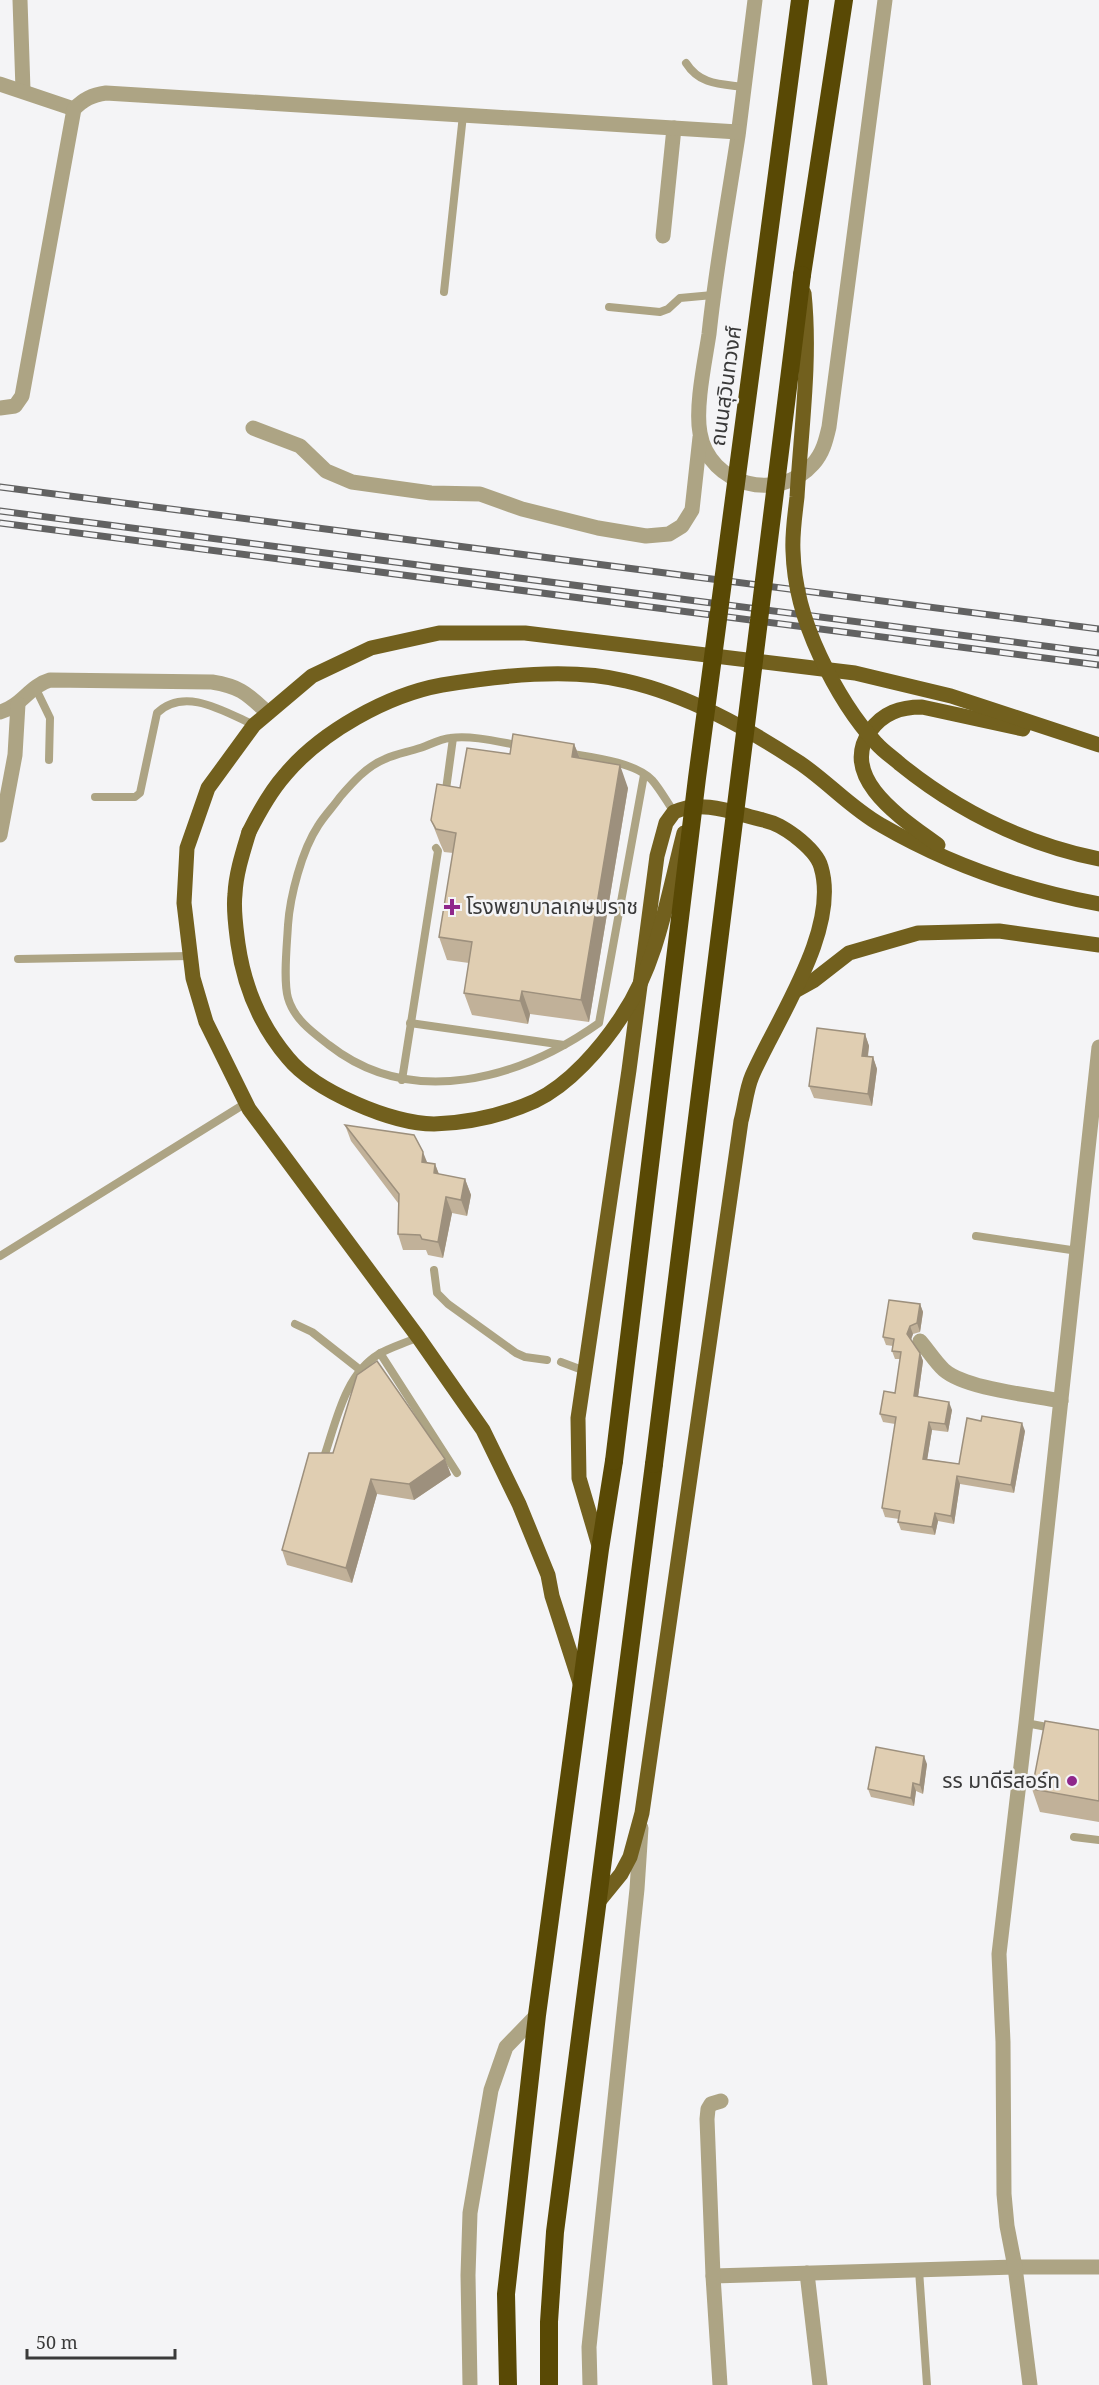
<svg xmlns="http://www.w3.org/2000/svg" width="1099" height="2385" viewBox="0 0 1099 2385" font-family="'Noto Serif','Noto Sans Thai',serif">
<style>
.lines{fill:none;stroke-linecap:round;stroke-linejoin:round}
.lane{stroke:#ada484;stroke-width:8}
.street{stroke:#ada484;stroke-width:15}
.primary{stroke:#72601e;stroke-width:15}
.highway{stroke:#594905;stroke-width:18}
.rail-casing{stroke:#626262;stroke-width:7}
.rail{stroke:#f4f4f6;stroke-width:4.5;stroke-dasharray:14;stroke-linecap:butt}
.primary-bridge{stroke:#72601e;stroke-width:15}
.highway-bridge{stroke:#594905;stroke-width:18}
.wall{fill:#c1b199}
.shaded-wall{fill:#9d907d}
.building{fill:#e0ceb2;stroke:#9d907d;stroke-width:1.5}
.poi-dot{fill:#8f278b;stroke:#f4f4f6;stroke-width:2}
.labels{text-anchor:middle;stroke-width:5;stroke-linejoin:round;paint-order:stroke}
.street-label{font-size:21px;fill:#3a3a3a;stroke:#f4f4f6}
.poi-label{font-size:21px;fill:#3a3a3a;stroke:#f4f4f6;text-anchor:start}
</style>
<rect width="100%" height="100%" fill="#f4f4f6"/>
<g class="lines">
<g class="lane">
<path d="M686,63C700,85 720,84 744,87"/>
<polyline points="444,292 463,115"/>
<polyline points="609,307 660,312 668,309 680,298 713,295"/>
<polyline points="35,687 50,718 49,760"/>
<path d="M522,746C499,742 473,735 450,738C440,739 429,745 420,748C408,752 396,754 385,759C367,766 352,783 340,797C333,807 324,816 318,826C302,850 290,896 288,925C287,945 283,980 288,998C294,1019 312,1032 329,1045C412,1110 520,1079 599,1023L644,775"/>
<path d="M567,753C591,757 635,762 652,780C660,789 667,802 674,812"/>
<path d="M95,797H135L140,793L157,713C185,686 225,712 254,725"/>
<polyline points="445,797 453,738"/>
<polyline points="18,959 190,956"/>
<polyline points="410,1023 564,1045"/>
<polyline points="402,1080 438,851 436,848"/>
<polyline points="976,1236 1078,1251"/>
<polyline points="0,1256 246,1103"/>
<polyline points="434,1270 437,1293 448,1304 516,1353 525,1357 547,1360"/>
<polyline points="295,1324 312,1332 359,1369"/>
<polyline points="380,1353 457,1473"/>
<polyline points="561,1362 585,1371"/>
<path d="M323,1460C336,1423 344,1375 379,1354C391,1347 406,1343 418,1337"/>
<polyline points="1026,1723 1052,1728"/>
<polyline points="1074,1837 1099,1840"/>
<polyline points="919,2270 927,2385"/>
</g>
<g class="street">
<polyline points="20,0 23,90"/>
<path d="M755,0C749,45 744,91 738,136C728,202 716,267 709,334C705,361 695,407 700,433C709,486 779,503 813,464C823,453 826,440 829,427L885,0"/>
<polyline points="0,84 74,109"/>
<polyline points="663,236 674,128"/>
<path d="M0,408L15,406L22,396L74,109C84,99 92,95 106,93L738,132"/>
<polyline points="253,428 300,446 326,471 352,482 431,493 480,494 522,509 598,528 646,536 669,534 682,526 692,510 700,437"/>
<path d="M0,712C22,706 29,686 50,680L212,682C242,687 247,694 268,713"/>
<polyline points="0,835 15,755 18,704"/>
<path d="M920,1341C928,1350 935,1362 944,1370C966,1389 1031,1395 1061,1401"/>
<polyline points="807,2273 820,2385"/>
<polyline points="713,2276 1015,2267 1099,2267"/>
<polyline points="470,2385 468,2275 470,2213 491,2090 506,2047 537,2015"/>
<polyline points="590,2385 589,2347 637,1889 641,1828"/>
<polyline points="720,2385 713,2276 707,2119 708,2109 711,2104 721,2101"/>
<polyline points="1030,2385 1015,2267 1007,2226 1004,2194 1003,2042 999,1954 1026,1723 1099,1047"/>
</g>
<g class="primary">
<path d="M249,832C259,812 270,792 285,775C321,732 387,695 442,685C498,676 570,667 626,681C688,695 747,728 800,763C828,782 852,809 881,825C948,864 1024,890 1099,904"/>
<path d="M938,845C906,821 837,779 870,731C883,713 900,707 922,707L1023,729"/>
<polyline points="795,991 813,981 849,953 918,933 999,931 1099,945"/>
<polyline points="581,1686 552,1596 548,1575 519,1504 483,1430 418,1337 249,1109 206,1022 193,978 184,903 187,848 208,788 254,725 312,676 371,648 439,633 525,633 855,673 951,696 1099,745"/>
<path d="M599,1901L621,1874L630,1857L642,1813L741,1121C745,1107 746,1090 752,1076C776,1020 840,930 821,867C818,855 804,843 795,836C784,828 776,823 763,820C734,813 702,799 674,812L666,823L657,856L629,1070L578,1418L579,1478L600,1549"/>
</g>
<g class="highway">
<polyline points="802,275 844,0"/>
<polyline points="508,2385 506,2294 537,2015 600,1549 614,1461"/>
<polyline points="549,2385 549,2322 555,2232 654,1464"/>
</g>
<defs>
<g id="rail">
<polyline points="0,487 1099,629"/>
<polyline points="0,511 1099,653"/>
<polyline points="0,523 1099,665"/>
</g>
</defs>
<use href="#rail" class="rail-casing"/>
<use href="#rail" class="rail"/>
<g class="primary-bridge">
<path d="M804,293C811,360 801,430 797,497C795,515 792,533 793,551C794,587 805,624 820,656C835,688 852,717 876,743C883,751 892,757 900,764C958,811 1026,844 1099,859"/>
<path d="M249,832C243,852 236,873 235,894C233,910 236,928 238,944C244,986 260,1025 288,1058C315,1091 392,1124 434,1124C468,1123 504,1115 535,1101C569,1085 602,1047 622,1016C658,963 668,894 684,833"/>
</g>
<g class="highway-bridge">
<polyline points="614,1461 697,778 800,0"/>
<polyline points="654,1464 802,275"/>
</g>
</g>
<g class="wall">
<polygon points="574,744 580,758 628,788 589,1022 530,1014 528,1024 472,1015 464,993 469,963 447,960 439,937 453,853 444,852 440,843 431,820 510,754"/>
<polygon points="865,1034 869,1046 868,1057 873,1057 877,1069 872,1106 814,1098 809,1086"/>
<polygon points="345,1125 428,1163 435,1164 439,1174 465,1179 471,1195 467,1216 452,1213 443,1258 428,1255 426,1250 403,1250 398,1234 398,1203 351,1141"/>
<polygon points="920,1304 923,1312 920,1332 913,1334 911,1340 920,1353 923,1361 918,1397 952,1410 948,1432 932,1430 927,1459 959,1464 1025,1431 1014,1493 960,1484 954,1524 938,1521 935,1535 901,1530 898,1522 899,1519 885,1517 882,1508 895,1424 883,1422 880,1414 895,1393 900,1359 895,1359 892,1351 893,1346 886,1345 883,1337"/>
<polygon points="309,1453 445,1459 451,1475 414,1500 377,1494 352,1583 287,1565 282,1550"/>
<polygon points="1099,1730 1099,1822 1040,1812 1032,1789"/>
<polygon points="927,1764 923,1794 916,1791 914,1806 871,1797 868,1789"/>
</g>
<g class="shaded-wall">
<polygon points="574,744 583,766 572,757"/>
<polygon points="620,765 628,788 589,1022 581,1000"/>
<polygon points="522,991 530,1014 528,1024 520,1001"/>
<polygon points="865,1034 869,1046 866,1068 862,1056"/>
<polygon points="873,1057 877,1069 872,1106 868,1094"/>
<polygon points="423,1152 429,1167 422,1162"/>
<polygon points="435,1164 441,1180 434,1173"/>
<polygon points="465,1179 471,1195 467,1216 461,1200"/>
<polygon points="446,1197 452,1213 443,1258 438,1242"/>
<polygon points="920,1304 923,1312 920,1332 917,1323"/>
<polygon points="910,1326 913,1334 910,1342 907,1334"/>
<polygon points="920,1353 923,1361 917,1404 914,1396"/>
<polygon points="949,1402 952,1410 948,1432 945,1424"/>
<polygon points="929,1422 932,1430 926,1467 923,1459"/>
<polygon points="1022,1423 1025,1431 1014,1493 1011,1485"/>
<polygon points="445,1459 451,1475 414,1500 409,1484"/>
<polygon points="957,1476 960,1484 954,1524 951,1516"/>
<polygon points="371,1479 377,1494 352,1583 346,1568"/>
<polygon points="935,1513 938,1521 935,1535 932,1527"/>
<polygon points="924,1756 927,1764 923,1794 920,1785"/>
<polygon points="913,1783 916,1791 914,1806 911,1798"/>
</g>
<g class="building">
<polygon points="513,734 574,744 572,757 620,765 581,1000 522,991 520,1001 464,993 472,942 439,937 456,833 436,829 431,820 437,784 460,788 467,748 510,754"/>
<polygon points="817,1028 865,1034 862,1056 873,1057 868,1094 809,1086"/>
<polygon points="345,1125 414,1135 423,1152 422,1162 435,1164 434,1173 465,1179 461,1200 446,1197 438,1242 422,1239 420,1235 398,1234 399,1194"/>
<polygon points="889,1300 920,1304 917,1323 910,1326 907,1334 920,1353 914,1396 949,1402 945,1424 929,1422 923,1459 959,1464 967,1418 981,1421 982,1416 1022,1423 1011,1485 957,1476 951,1516 935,1513 932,1527 898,1522 900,1511 882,1508 896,1417 880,1414 884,1391 895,1393 901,1352 892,1351 894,1339 883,1337"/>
<polygon points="377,1361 445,1459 409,1484 371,1479 346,1568 282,1550 309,1453 333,1453 357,1375"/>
<polygon points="1045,1721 1099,1730 1099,1801 1032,1789"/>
<polygon points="876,1747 924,1756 920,1785 913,1783 911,1798 868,1789"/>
</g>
<g class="poi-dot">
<path d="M449 898h6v6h6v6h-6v6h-6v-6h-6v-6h6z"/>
<circle cx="1072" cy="1781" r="6"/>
</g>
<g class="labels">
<g class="street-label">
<text transform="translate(726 386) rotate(-82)" y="7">ถนนสุวินทวงศ์</text>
</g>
<g class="poi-label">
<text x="466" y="914">โรงพยาบาลเกษมราช</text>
<text x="1060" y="1788" text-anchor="end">รร มาดีรีสอร์ท</text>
</g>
</g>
<path d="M27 2349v9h148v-9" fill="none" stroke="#3a3a3a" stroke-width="3"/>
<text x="36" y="2349" font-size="18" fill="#3a3a3a" stroke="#f4f4f6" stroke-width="4.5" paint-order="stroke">50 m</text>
</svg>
